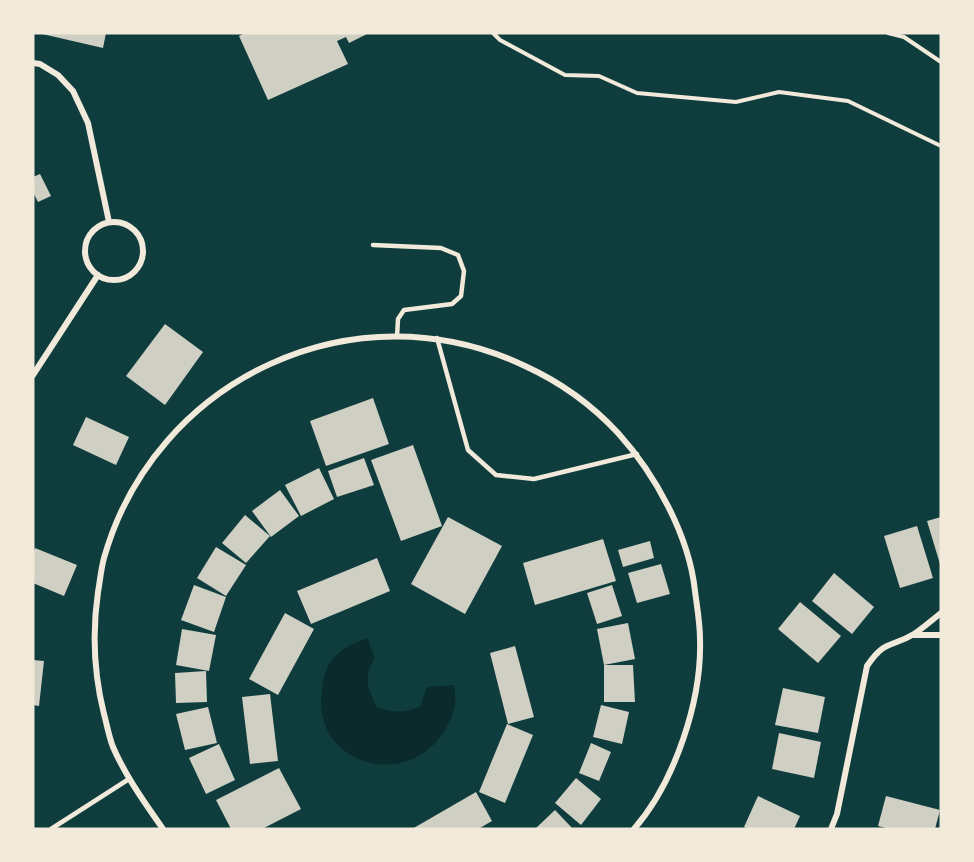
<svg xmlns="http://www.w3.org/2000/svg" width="974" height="862" viewBox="0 0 974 862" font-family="Quicksand,sans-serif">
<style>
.water{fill:#0a2a2b}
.building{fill:#cfcfc3}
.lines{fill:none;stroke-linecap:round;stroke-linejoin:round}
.path{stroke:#f1e9da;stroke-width:4}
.service{stroke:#f1e9da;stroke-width:4.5}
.minor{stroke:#f1e9da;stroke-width:6}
</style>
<rect width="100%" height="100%" fill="#0f3d3e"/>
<path class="water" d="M367,638L375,658C363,677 367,688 377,707C395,713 402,713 420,707L427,687L454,685C457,703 455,712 446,728C410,793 310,766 322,689C326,657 339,649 367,638Z"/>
<g class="building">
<polygon points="38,33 106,33 103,48"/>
<polygon points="245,33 332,34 369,33 349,43 346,37 337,41 348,64 268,100 239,36"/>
<polygon points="40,174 51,196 38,202 33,192 33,177"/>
<polygon points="165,324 203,352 165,405 126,376"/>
<polygon points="373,398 389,444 326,466 310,421"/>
<polygon points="86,417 129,437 116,465 73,445"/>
<polygon points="413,445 442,526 401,541 371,460"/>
<polygon points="364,458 374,485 337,497 328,471"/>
<polygon points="319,468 334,499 301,516 285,485"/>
<polygon points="280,490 299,516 271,537 252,511"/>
<polygon points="245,515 270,536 246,563 222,543"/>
<polygon points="448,517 502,546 465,614 411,584"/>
<polygon points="941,517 941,564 940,564 927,521"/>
<polygon points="917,526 933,578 900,588 884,536"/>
<polygon points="603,539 616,581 535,605 523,563"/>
<polygon points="650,541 654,558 623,567 618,550"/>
<polygon points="216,547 246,565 226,596 197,578"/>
<polygon points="35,548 77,565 64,596 33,583 33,553"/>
<polygon points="377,558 390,591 311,624 297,591"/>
<polygon points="661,564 670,594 637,603 628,573"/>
<polygon points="834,573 874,607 852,634 812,601"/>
<polygon points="194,585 226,597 214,632 181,620"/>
<polygon points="612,585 622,616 597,624 587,593"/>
<polygon points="800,602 841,636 818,663 778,629"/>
<polygon points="285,613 314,629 278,695 249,679"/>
<polygon points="628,623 635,659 604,665 633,665 635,702 604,702 604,665 597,629"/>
<polygon points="182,629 216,635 209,671 176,665"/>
<polygon points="515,646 534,717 508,724 490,653"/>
<polygon points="33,660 44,661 39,706 33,705"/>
<polygon points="206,671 207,702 176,703 175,673"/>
<polygon points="783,688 825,697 818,733 775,725"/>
<polygon points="270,694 278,761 250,764 242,697"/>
<polygon points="601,705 629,712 622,744 593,737"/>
<polygon points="208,707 217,743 185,750 176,714"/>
<polygon points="507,724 533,735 505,803 479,792"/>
<polygon points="779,733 821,742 814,778 772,769"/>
<polygon points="591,743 611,752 599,781 579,773"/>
<polygon points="219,744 235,780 206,794 189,758"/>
<polygon points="279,768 301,809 262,829 231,829 216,800"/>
<polygon points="576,778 601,799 581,825 555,803"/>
<polygon points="476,792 492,821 478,829 412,829"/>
<polygon points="758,796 800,816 794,829 748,829 744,827"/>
<polygon points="886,796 940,810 935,829 890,829 878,826"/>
<polygon points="555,810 573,829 535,829"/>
</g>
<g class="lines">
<g class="path">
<polyline points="493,33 500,40 565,75 599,76 637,93 736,102 779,92 848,101 941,146"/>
<polyline points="888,33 904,37 941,62"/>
</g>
<g class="service">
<polyline points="373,245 441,248 458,255 464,271 461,296 452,304 404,310 398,319 397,337"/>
<polyline points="437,338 468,450 496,475 534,479 637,454"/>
<polyline points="51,829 129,779"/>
</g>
<g class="minor">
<polyline points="33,63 40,64 58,75 73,91 88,123 109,222"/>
<circle cx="114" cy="251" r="29"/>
<polyline points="33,375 98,275"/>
<polyline points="914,635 941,635"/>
<path d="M163,829C145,803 126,777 113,747C109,737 107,725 104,714C94,674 92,633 98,592C100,581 101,569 104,558C155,378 355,285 525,366C560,382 592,405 618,433C655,474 689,535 695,591C697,607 700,623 700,639C702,700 675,782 634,829"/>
<path d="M831,829L837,814L867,666C885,639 891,648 914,634C923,628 932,620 941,613"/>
</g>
</g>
<rect width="974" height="862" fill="none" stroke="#f1e9da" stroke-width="69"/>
</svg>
